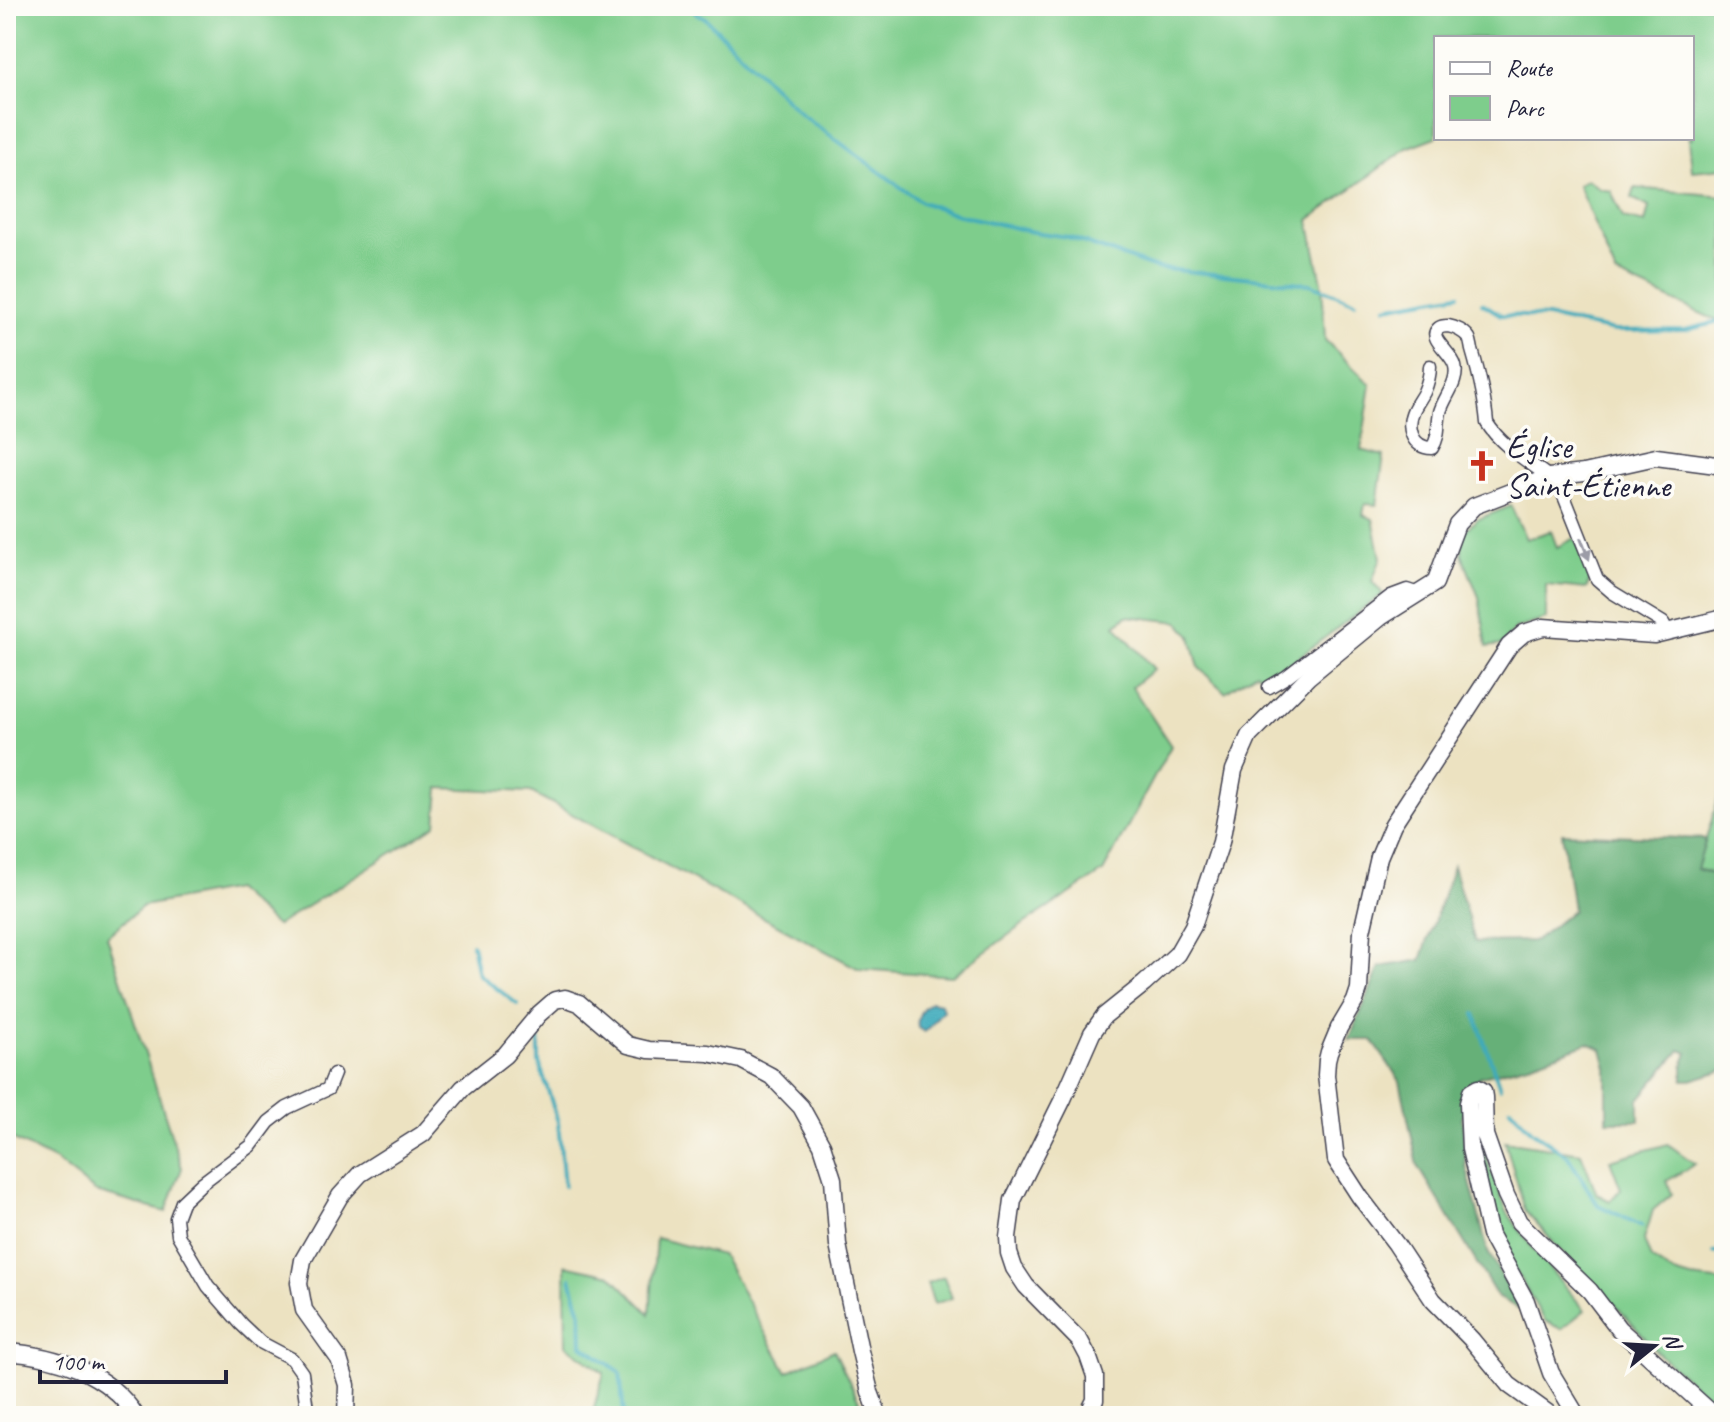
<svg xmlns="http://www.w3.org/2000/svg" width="1730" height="1422" viewBox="0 0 1730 1422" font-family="Caveat,sans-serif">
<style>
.green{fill:#7ecd8c;stroke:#507864;stroke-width:2}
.forest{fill:#66b078;stroke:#44695a;stroke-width:2}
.water{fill:#3caabb;stroke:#2f667b;stroke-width:2}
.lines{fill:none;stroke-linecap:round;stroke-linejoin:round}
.stream{stroke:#3caabb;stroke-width:4}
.minor-casing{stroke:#403f4f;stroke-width:15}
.tertiary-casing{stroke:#403f4f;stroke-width:19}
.minor{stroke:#fff;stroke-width:12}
.tertiary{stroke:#fff;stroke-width:16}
.oneway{fill:#9c9ca7}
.labels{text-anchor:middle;stroke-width:7;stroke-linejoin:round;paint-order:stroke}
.poi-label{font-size:34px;fill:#22223b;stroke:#fdfcf7;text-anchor:start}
</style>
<rect width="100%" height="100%" fill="#fdfcf7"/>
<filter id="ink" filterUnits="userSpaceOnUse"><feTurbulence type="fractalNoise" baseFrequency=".0125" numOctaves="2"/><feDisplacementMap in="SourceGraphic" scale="16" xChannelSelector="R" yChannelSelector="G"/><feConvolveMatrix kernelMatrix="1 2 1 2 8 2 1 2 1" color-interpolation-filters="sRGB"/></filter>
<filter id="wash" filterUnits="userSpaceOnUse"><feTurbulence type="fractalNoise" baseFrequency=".006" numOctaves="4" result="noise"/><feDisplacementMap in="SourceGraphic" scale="32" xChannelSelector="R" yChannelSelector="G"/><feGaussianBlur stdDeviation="1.8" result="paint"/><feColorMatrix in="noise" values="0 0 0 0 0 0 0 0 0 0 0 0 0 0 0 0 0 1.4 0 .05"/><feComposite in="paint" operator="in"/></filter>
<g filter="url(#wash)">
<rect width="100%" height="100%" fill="#ece2c1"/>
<g class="green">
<polygon points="6,6 1724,6 1724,168 1692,171 1689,138 1692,138 1692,38 1436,38 1436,137 1407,148 1309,220 1322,283 1325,340 1371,385 1361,450 1384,456 1377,505 1365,504 1363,515 1373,519 1381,558 1372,581 1383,594 1267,681 1256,672 1225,692 1199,668 1191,636 1179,622 1127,616 1115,625 1154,669 1132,687 1171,746 1103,872 1025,923 952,976 859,969 531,792 439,788 436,825 276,926 234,889 143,906 107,936 182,1168 166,1212 96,1192 56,1161 6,1136"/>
<polygon points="1587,179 1600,189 1611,191 1623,218 1645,223 1649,207 1632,198 1635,188 1724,196 1724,324 1616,275 1578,185"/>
<polygon points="1511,506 1526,539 1551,531 1557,547 1575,538 1592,577 1586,589 1546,585 1546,619 1515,629 1502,645 1487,647 1479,597 1462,555 1462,533 1476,520"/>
<polygon points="1724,779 1724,878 1697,869"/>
<polygon points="1474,1138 1479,1138 1507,1212 1533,1249 1585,1310 1561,1329 1545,1321 1501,1247"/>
<polygon points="1505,1141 1581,1153 1597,1194 1610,1201 1621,1189 1610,1160 1668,1144 1695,1164 1667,1181 1672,1194 1653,1210 1644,1240 1651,1259 1671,1272 1691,1278 1724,1282 1724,1411 1660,1355 1618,1308 1556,1246 1525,1210"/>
<polygon points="656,1238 722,1255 787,1372 834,1350 862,1407 862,1416 595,1416 593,1411 604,1373 566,1345 565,1265 611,1275 650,1314"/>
<polygon points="944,1277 952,1298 934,1304 927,1283"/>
</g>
<polygon class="forest" points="1562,833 1706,839 1697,869 1724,878 1724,1070 1691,1080 1683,1080 1683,1066 1688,1053 1680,1050 1639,1099 1639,1121 1607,1121 1607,1068 1602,1049 1588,1043 1532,1063 1479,1077 1470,1088 1462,1118 1466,1166 1488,1252 1520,1309 1498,1298 1418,1166 1400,1081 1372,1040 1349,1040 1380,967 1421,960 1453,866 1475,942 1535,941 1573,910"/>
<path class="water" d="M931,1002L941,1004L943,1011C934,1018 932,1029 924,1032L918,1028C916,1017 922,1007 931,1002Z"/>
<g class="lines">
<g class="stream">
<polyline points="692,7 697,14 704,17 801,114 921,202 956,214 1033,232 1068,237 1156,268 1310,284 1356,302"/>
<polyline points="1482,303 1501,315 1547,317 1614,331 1685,330 1724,321"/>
<polyline points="1386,307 1459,294"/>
<polyline points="472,944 478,974 517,1004"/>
<polyline points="1475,1014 1500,1088"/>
<polyline points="539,1033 539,1062 558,1122 564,1186"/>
<polyline points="1510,1108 1532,1131 1567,1155 1598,1205 1642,1226"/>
<polyline points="1714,1253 1724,1252"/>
<polyline points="571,1278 581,1313 582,1345 620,1372 624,1416"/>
</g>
</g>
</g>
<g filter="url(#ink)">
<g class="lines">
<defs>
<g id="minor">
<path d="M1430,366C1430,375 1428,383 1424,392C1421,398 1417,403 1414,409C1406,426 1411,448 1432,448C1440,436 1437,426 1440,412C1444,397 1459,382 1455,366C1452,353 1429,339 1437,330C1440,326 1444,326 1448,326C1455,327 1465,332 1469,338C1471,342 1471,346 1472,350C1479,374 1485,399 1487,423C1501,446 1528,461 1549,477"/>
<polyline points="1556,476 1597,579 1612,592 1663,623 1668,632"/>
<polyline points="1269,687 1286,677 1391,596 1407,590 1419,594"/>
<polyline points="308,1416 302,1373 292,1359 260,1342 241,1324 208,1286 178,1235 176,1218 182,1202 202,1183 251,1146 269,1122 287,1108 328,1089 334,1074"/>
</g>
<g id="tertiary">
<path d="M6,1352C55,1355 109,1373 136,1416"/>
<polyline points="346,1416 347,1385 339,1359 304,1310 299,1283 303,1260 340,1196 360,1174 423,1134 463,1088 505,1055 539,1014 555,1000 565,998 579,1003 628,1045 649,1050 708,1053 741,1060 771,1076 801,1107 822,1145 833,1179 838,1245 860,1351 870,1392 879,1416"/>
<polyline points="1087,1416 1095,1400 1095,1376 1088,1356 1080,1341 1026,1286 1014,1268 1009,1253 1008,1237 1013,1200 1063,1099 1092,1033 1104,1016 1144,984 1177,954 1193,926 1221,842 1234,770 1249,736 1308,677 1381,617 1435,583 1457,524 1474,506 1549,477 1584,473 1656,457 1724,466"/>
<polyline points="1552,1416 1509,1385 1472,1340 1433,1300 1396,1244 1360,1197 1336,1160 1326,1075 1327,1060 1329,1052 1339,1028 1355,1001 1359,989 1362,931 1379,857 1393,824 1509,646 1524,633 1543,627 1654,635 1724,618"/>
<polyline points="1577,1416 1551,1373 1526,1301 1490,1235 1470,1149 1468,1103 1471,1092 1478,1088 1483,1091 1484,1097 1485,1135 1506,1195 1519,1222 1590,1291 1619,1329 1715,1416"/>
</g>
</defs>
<use href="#minor" class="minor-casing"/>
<use href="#tertiary" class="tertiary-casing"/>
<use href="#minor" class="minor"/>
<use href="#tertiary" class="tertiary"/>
</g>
<defs><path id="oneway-solid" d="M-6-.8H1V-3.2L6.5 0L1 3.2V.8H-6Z" transform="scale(2)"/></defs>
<use class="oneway" href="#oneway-solid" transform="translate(1585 549) rotate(68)"/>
</g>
<defs>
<symbol id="church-bare" viewBox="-9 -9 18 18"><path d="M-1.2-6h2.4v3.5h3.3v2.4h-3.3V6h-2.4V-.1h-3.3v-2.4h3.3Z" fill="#c8321e" stroke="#fdfcf7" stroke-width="2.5" paint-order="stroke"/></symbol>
</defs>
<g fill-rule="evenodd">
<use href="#church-bare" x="1460" y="444" width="44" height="44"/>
</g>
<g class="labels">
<g class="poi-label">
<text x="1506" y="458">Église<tspan x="1506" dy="39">Saint-Étienne</tspan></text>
</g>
</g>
<rect width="1730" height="1422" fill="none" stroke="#fdfcf7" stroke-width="32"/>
<rect x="1434" y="36" width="260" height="104" fill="#fdfcf7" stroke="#a5a5ac" stroke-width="2"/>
<rect x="1450" y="62" width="40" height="12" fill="#ffffff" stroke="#a5a5ac" stroke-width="2"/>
<text x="1506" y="76" font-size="24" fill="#22223b">Route</text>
<rect x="1450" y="96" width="40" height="24" fill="#7ecd8c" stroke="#a5a5ac" stroke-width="2"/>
<text x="1506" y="116" font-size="24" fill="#22223b">Parc</text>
<g transform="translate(1654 1346) rotate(72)" stroke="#fdfcf7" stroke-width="6" paint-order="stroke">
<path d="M0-6L14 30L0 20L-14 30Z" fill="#22223b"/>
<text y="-12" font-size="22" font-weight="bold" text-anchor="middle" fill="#22223b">N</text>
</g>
<path d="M40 1370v12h186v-12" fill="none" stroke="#22223b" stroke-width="4"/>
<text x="52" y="1370" font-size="24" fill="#22223b" stroke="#fdfcf7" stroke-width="6" paint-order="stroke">100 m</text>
</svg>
